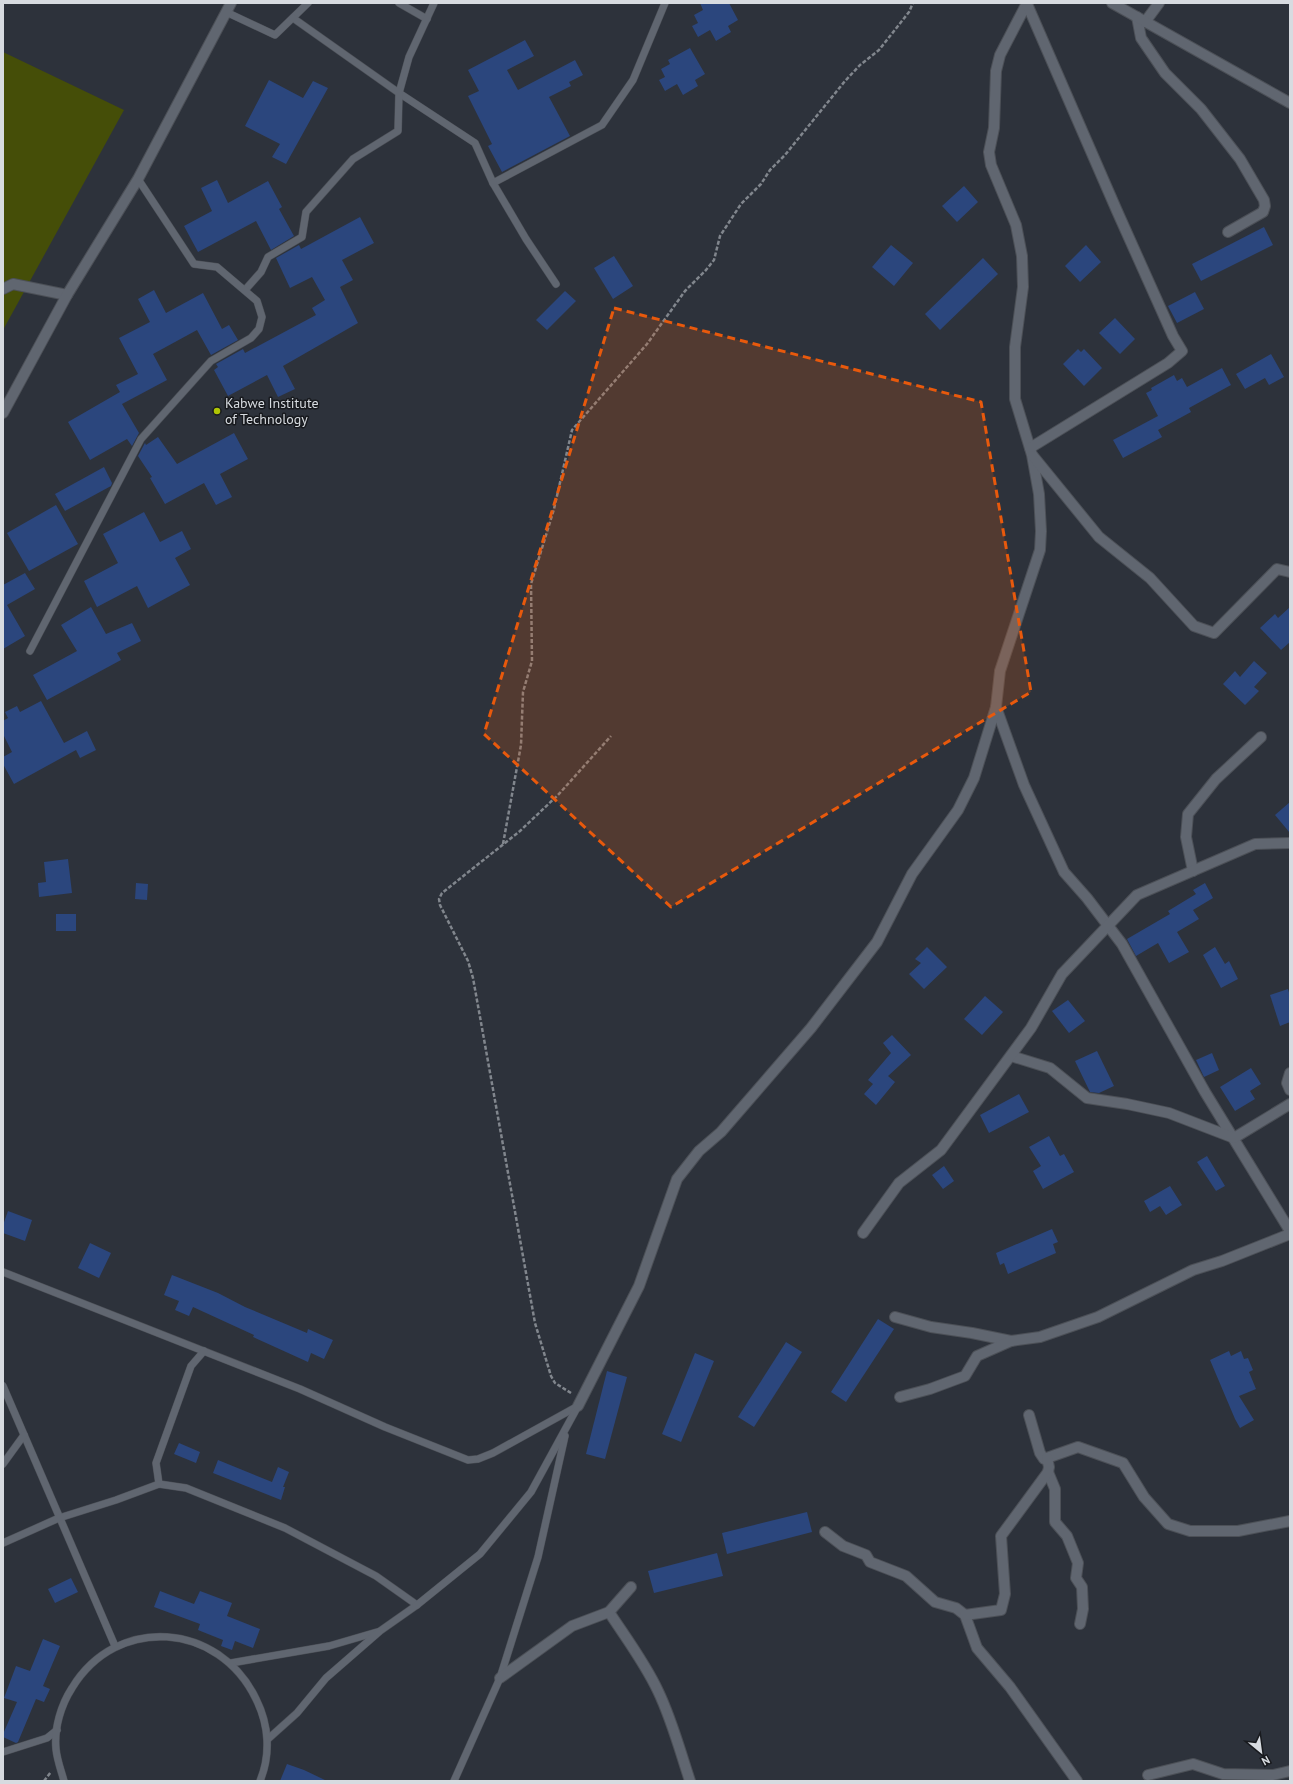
<svg xmlns="http://www.w3.org/2000/svg" width="1293" height="1784" viewBox="0 0 1293 1784" font-family="'PT Sans',sans-serif">
<style>
.green{fill:#454e08}
.building{fill:#2b467d}
.lines{fill:none;stroke-linecap:round;stroke-linejoin:round}
.lane-casing{stroke:#4c5057;stroke-width:8}
.street-casing{stroke:#4c5057;stroke-width:12}
.secondary-casing{stroke:#4c5057;stroke-width:12}
.path{stroke:#81868d;stroke-width:2.5;stroke-dasharray:4 2;stroke-linecap:butt}
.lane{stroke:#606670;stroke-width:7}
.street{stroke:#606670;stroke-width:10}
.secondary{stroke:#606670;stroke-width:10}
.marked{fill:#e8590c;fill-opacity:0.2;stroke:#e8590c;stroke-width:3;stroke-dasharray:8 5;stroke-linejoin:round}
.poi-dot{fill:#afc504;stroke:#181a1e;stroke-width:1.5}
.labels{text-anchor:middle;stroke-width:3;stroke-linejoin:round;paint-order:stroke}
.poi-label{font-size:14px;fill:#d7dbe0;stroke:#181a1e;text-anchor:start}
</style>
<rect width="100%" height="100%" fill="#2d323b"/>
<polygon class="green" points="3,52 124,110 3,330"/>
<g class="building">
<polygon points="700,3 729,3 738,20 728,26 731,32 716,41 710,30 698,37 692,26 698,23 694,15 703,10"/>
<polygon points="525,40 534,56 507,70 518,90 575,60 583,75 569,82 571,86 549,97 570,136 502,172 488,146 492,144 468,96 479,91 468,70"/>
<polygon points="690,48 705,74 695,80 698,86 683,95 677,84 665,91 659,80 665,77 661,69 670,64 668,60"/>
<polygon points="269,80 303,98 313,81 328,88 286,164 272,157 280,144 245,126"/>
<polygon points="217,180 228,203 268,181 282,207 279,209 294,236 271,250 256,221 198,252 184,226 212,211 201,188"/>
<polygon points="964,186 978,202 957,222 942,206"/>
<polygon points="360,217 374,243 342,260 353,280 340,287 358,323 283,366 295,389 278,397 267,375 228,396 214,370 218,367 216,364 243,349 245,353 316,315 312,308 325,300 312,277 290,288 276,258 299,245 301,249"/>
<polygon points="1264,227 1273,245 1201,281 1192,264"/>
<polygon points="891,245 913,263 894,286 872,267"/>
<polygon points="1086,245 1101,262 1080,282 1065,266"/>
<polygon points="614,256 633,286 613,299 594,268"/>
<polygon points="983,258 998,274 940,330 925,314"/>
<polygon points="154,290 166,313 203,293 222,329 229,325 238,340 211,355 197,330 153,354 167,380 122,404 139,433 132,446 127,439 90,460 68,422 120,392 116,385 138,374 119,338 150,322 138,299"/>
<polygon points="565,291 576,301 547,330 536,320"/>
<polygon points="1195,292 1204,309 1177,323 1168,306"/>
<polygon points="1115,318 1135,339 1120,354 1099,333"/>
<polygon points="1078,349 1081,352 1084,349 1102,368 1084,386 1063,364"/>
<polygon points="1271,354 1284,377 1269,385 1265,378 1245,389 1236,374"/>
<polygon points="1222,368 1231,385 1189,408 1191,412 1158,430 1162,437 1123,458 1113,440 1158,416 1146,393 1152,390 1151,388 1174,375 1177,381 1182,378 1187,387"/>
<polygon points="234,433 248,459 220,474 232,497 216,505 204,483 165,504 150,478 152,477 138,456 145,443 146,445 158,437 177,464"/>
<polygon points="104,467 112,483 111,486 65,511 55,494"/>
<polygon points="56,505 78,544 29,571 7,533"/>
<polygon points="144,512 160,542 182,531 191,549 175,558 190,585 148,608 137,586 97,607 84,581 118,563 103,534"/>
<polygon points="25,573 35,589 7,605 25,636 3,649 3,585"/>
<polygon points="91,607 106,634 132,623 141,641 117,653 121,660 47,700 33,675 77,651 61,625"/>
<polygon points="1290,607 1290,642 1281,650 1260,628 1275,614 1278,618"/>
<polygon points="1254,661 1267,673 1254,687 1259,691 1245,705 1223,684 1235,671 1240,677"/>
<polygon points="41,701 64,743 87,731 96,750 80,758 76,750 14,784 3,764 3,757 12,752 3,734 3,721 8,718 5,712 17,706 20,712"/>
<polygon points="1290,802 1290,833 1275,815"/>
<polygon points="68,859 72,893 39,897 38,883 46,882 44,862"/>
<polygon points="136,883 148,884 147,900 135,899"/>
<polygon points="1205,883 1213,898 1193,910 1199,919 1177,932 1189,952 1169,963 1158,943 1136,956 1127,939 1170,914 1168,911 1196,894 1193,890"/>
<rect x="56" y="914" width="20" height="17"/>
<polygon points="927,947 947,967 924,989 909,974 921,963 915,959"/>
<polygon points="1215,947 1225,964 1229,961 1238,979 1221,988 1203,955"/>
<polygon points="1288,989 1290,996 1290,1022 1280,1026 1270,995"/>
<polygon points="985,996 1003,1012 982,1035 964,1019"/>
<polygon points="1068,1000 1085,1021 1069,1033 1052,1011"/>
<polygon points="892,1035 911,1055 888,1076 895,1082 876,1105 864,1094 873,1084 868,1080 891,1053 883,1043"/>
<polygon points="1097,1051 1114,1086 1099,1093 1090,1092 1075,1061"/>
<polygon points="1212,1053 1219,1070 1204,1077 1196,1060"/>
<polygon points="1251,1068 1261,1084 1250,1091 1255,1099 1235,1111 1220,1087"/>
<polygon points="1019,1094 1029,1112 989,1133 980,1115"/>
<polygon points="1049,1136 1060,1156 1064,1154 1074,1172 1043,1189 1033,1171 1041,1166 1029,1147"/>
<polygon points="1207,1156 1225,1186 1216,1191 1197,1162"/>
<polygon points="944,1166 954,1181 943,1189 932,1175"/>
<polygon points="1170,1186 1182,1205 1166,1215 1160,1206 1150,1212 1144,1201"/>
<polygon points="8,1211 32,1220 25,1241 3,1233 3,1225"/>
<polygon points="1052,1229 1058,1242 1053,1244 1056,1253 1008,1274 1004,1263 1000,1265 996,1253"/>
<polygon points="90,1243 111,1253 99,1278 78,1268"/>
<polygon points="172,1275 218,1293 245,1307 307,1333 308,1329 333,1340 324,1359 311,1353 308,1362 253,1337 254,1335 193,1307 189,1316 175,1310 179,1301 164,1295"/>
<polygon points="878,1319 894,1329 846,1402 831,1392"/>
<polygon points="786,1342 802,1352 754,1427 738,1417"/>
<polygon points="1229,1351 1231,1356 1241,1351 1244,1359 1248,1358 1253,1370 1249,1372 1256,1389 1239,1396 1254,1420 1240,1428 1235,1419 1210,1360"/>
<polygon points="695,1353 714,1361 681,1442 662,1434"/>
<polygon points="607,1371 627,1377 605,1459 586,1454"/>
<polygon points="179,1443 200,1452 196,1463 174,1454"/>
<polygon points="218,1460 272,1482 278,1467 289,1472 283,1487 285,1487 281,1500 213,1473"/>
<polygon points="807,1512 812,1532 727,1554 722,1533"/>
<polygon points="717,1553 723,1576 654,1593 648,1571"/>
<polygon points="71,1578 78,1592 55,1603 48,1589"/>
<polygon points="160,1591 194,1604 200,1591 232,1603 227,1616 260,1629 253,1648 235,1641 232,1650 221,1646 223,1640 198,1630 200,1624 154,1607"/>
<polygon points="43,1639 60,1646 43,1686 50,1689 44,1702 36,1699 18,1742 16,1743 3,1737 3,1734 17,1702 4,1698 16,1666 30,1671"/>
<polygon points="287,1764 304,1770 327,1781 280,1781"/>
</g>
<g class="lines">
<defs>
<g id="lane">
<polyline points="399,3 427,19"/>
<polyline points="434,3 409,57 399,93 475,143 493,183 602,125 633,80 665,3"/>
<polyline points="226,12 275,35 308,3"/>
<polyline points="493,183 526,239 556,284"/>
<polyline points="245,290 261,272 268,257 302,237 306,212 353,159 398,131 399,93 293,18"/>
<polyline points="30,651 141,439 211,361 251,338 259,329 262,317 257,301 217,267 194,264 138,179"/>
<polyline points="3,1272 300,1389 385,1427 468,1460 478,1459 493,1453 578,1406"/>
<polyline points="3,1386 115,1646"/>
<polyline points="3,1464 24,1435"/>
<polyline points="159,1484 156,1463 191,1366 204,1351"/>
<polyline points="3,1543 59,1518 116,1500 159,1484 186,1488 285,1528 376,1576 417,1605"/>
<polyline points="231,1663 329,1646 377,1632"/>
<polyline points="268,1739 297,1713 326,1678 380,1631 417,1605 480,1554 531,1492 578,1406"/>
<polyline points="3,1752 47,1738 57,1730"/>
<path d="M64,1781C61,1770 57,1760 56,1749C54,1728 61,1705 72,1688C117,1614 219,1622 256,1699C269,1725 271,1754 260,1781"/>
<polyline points="454,1781 500,1678 538,1557 565,1436"/>
</g>
<g id="street">
<polyline points="1027,3 1000,55 996,71 994,128 989,152 991,165 1016,225 1022,256 1023,287 1015,347 1015,399 1032,455 1039,494 1041,531 1040,550 1000,671 996,707 1024,785 1064,872 1087,898 1122,944 1205,1092 1290,1231"/>
<polyline points="1027,4 1117,211 1173,336 1182,351 1168,363 1030,448"/>
<polyline points="1137,17 1141,38 1165,73 1201,109 1240,159 1264,200 1265,206 1263,212 1228,232"/>
<polyline points="1145,22 1159,3"/>
<polyline points="3,289 13,284 67,295"/>
<polyline points="3,413 67,295 138,179 231,3"/>
<polyline points="1033,456 1099,537 1150,578 1194,626 1214,633 1277,569 1290,572"/>
<polyline points="1193,871 1186,837 1188,814 1216,779 1261,737"/>
<polyline points="1011,1056 1050,1068 1087,1098 1127,1104 1169,1113 1234,1138 1290,1104"/>
<polyline points="1290,1073 1287,1083 1290,1090"/>
<polyline points="863,1233 899,1183 941,1150 1031,1028 1062,974 1137,895 1255,844 1290,843"/>
<polyline points="895,1317 931,1327 972,1333 1011,1341"/>
<polyline points="900,1397 930,1389 965,1376 977,1356 1011,1341 1040,1337 1098,1317 1193,1270 1222,1261 1290,1234"/>
<polyline points="578,1406 639,1286 677,1179 699,1151 721,1132 811,1028 877,942 912,874 958,810 974,778 996,707"/>
<polyline points="1029,1415 1040,1453 1044,1459 1078,1447 1123,1463 1144,1497 1168,1524 1190,1531 1238,1531 1290,1521"/>
<polyline points="1048,1472 1055,1489 1055,1522 1067,1536 1078,1563 1076,1578 1082,1587 1083,1609 1080,1624"/>
<polyline points="825,1532 843,1546 866,1555 870,1562 906,1576 935,1602 956,1608 965,1615 977,1648 1010,1687 1077,1781"/>
<path d="M609,1612C626,1638 645,1663 658,1691C672,1720 680,1751 690,1781"/>
<polyline points="965,1615 1001,1610 1005,1594 1001,1536 1048,1472 1049,1467 1047,1458"/>
<polyline points="500,1678 572,1626 609,1612 631,1587"/>
<polyline points="1148,1775 1193,1764 1223,1774 1273,1775 1290,1771"/>
</g>
<polyline id="secondary" points="1112,3 1290,103"/>
</defs>
<use href="#lane" class="lane-casing"/>
<use href="#street" class="street-casing"/>
<use href="#secondary" class="secondary-casing"/>
<g class="path">
<polyline points="503,844 521,745 523,692 532,661 531,584 554,509 572,430 647,344 685,291 706,270 714,260 720,236 741,204 761,184 770,170 785,155 845,81 860,65 879,50 909,12 913,3"/>
<polyline points="571,1393 555,1383 551,1376 535,1323 473,978 468,961 440,905 439,899 442,893 520,831 558,795 611,736"/>
<polyline points="44,1781 51,1772"/>
</g>
<use href="#lane" class="lane"/>
<use href="#street" class="street"/>
<use href="#secondary" class="secondary"/>
</g>
<path class="marked" d="M614,308L981,402L1031,692L671,907L484,734Z"/>
<circle class="poi-dot" cx="217" cy="411" r="4"/>
<g class="labels">
<g class="poi-label">
<text x="225" y="408">Kabwe Institute<tspan x="225" dy="16">of Technology</tspan></text>
</g>
</g>
<rect width="1293" height="1784" fill="none" stroke="#d7dbe0" stroke-width="8"/>
<g transform="translate(1261 1752) rotate(151)" stroke="#181a1e" stroke-width="3" paint-order="stroke">
<path d="M0-3L7 15L0 10L-7 15Z" fill="#d7dbe0"/>
<text y="-6" font-size="11" font-weight="bold" text-anchor="middle" fill="#d7dbe0">N</text>
</g>
</svg>
